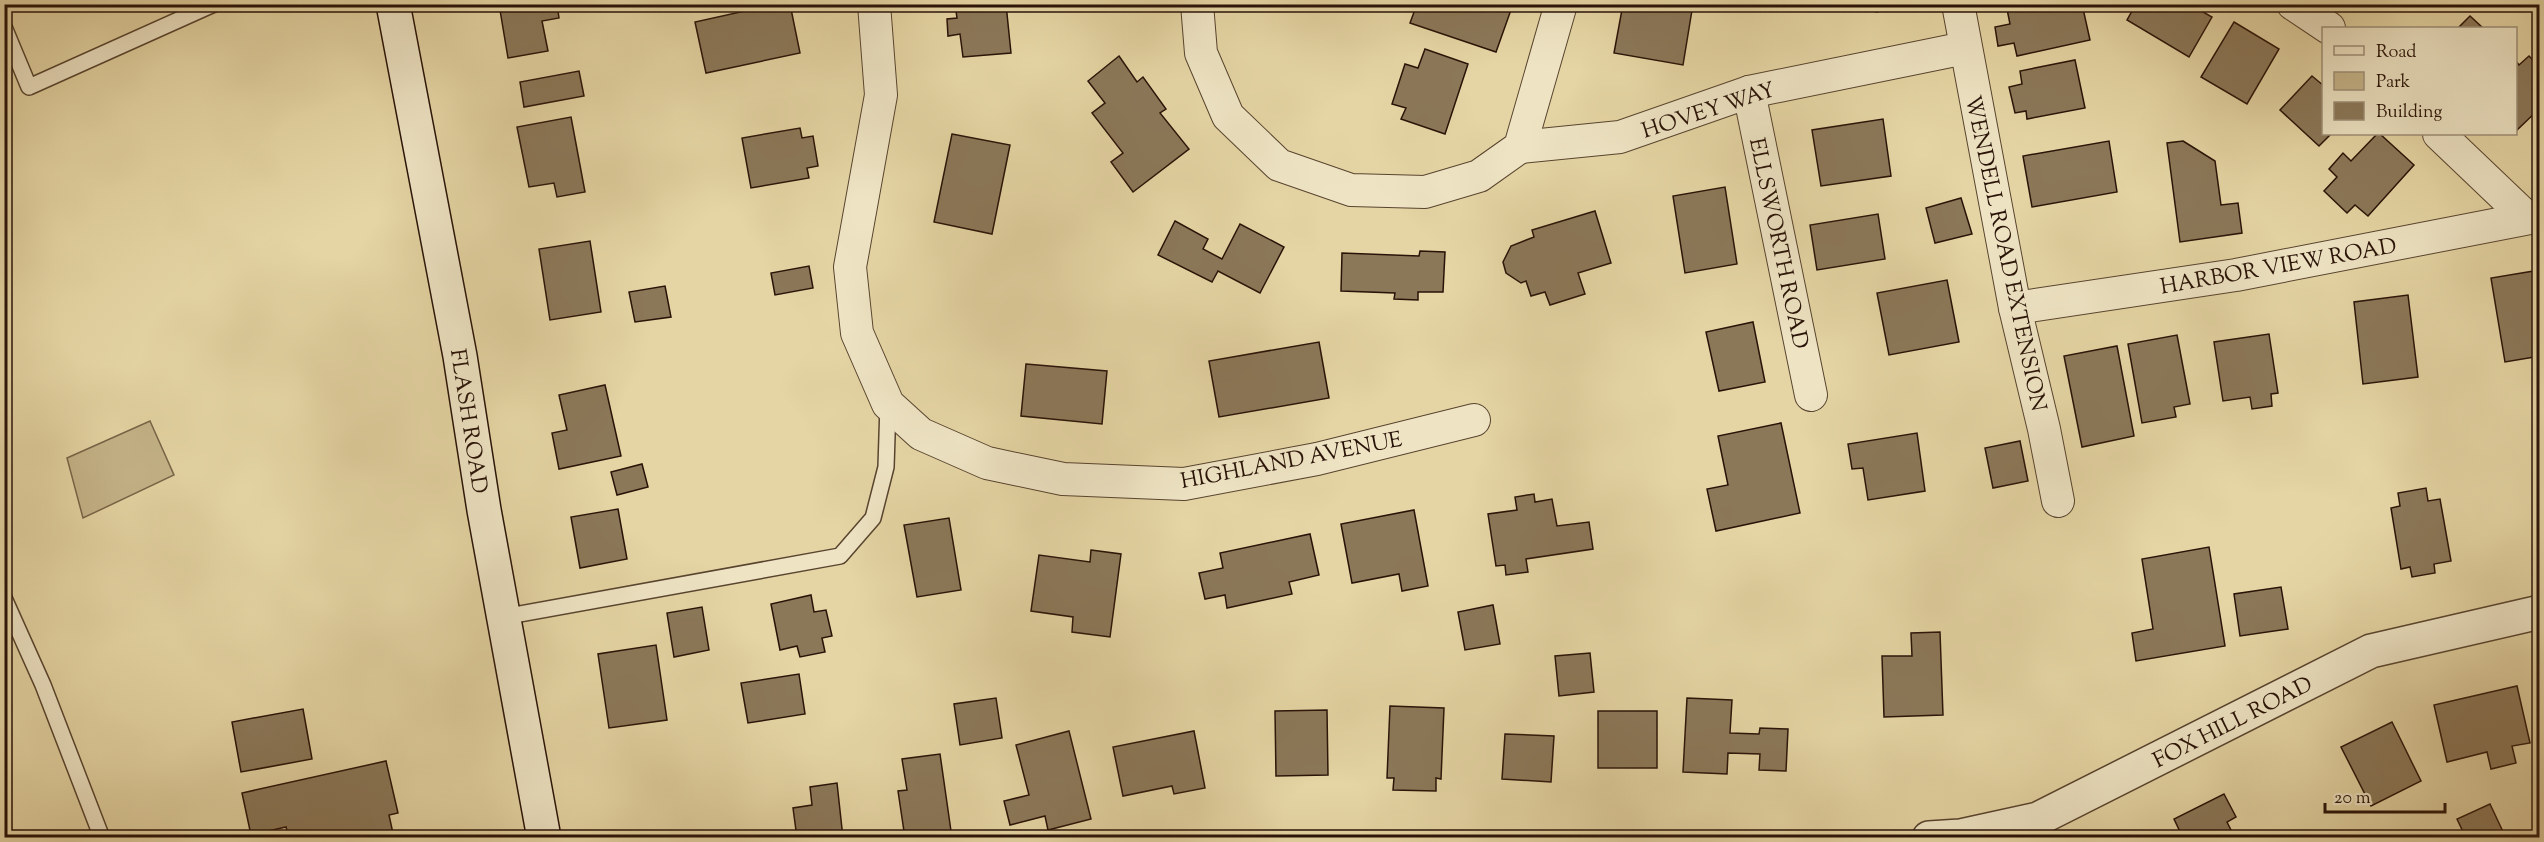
<svg xmlns="http://www.w3.org/2000/svg" width="2544" height="842" viewBox="0 0 2544 842" font-family="'Sorts Mill Goudy',serif">
<style>
.green{fill:#c5b489;stroke:#776448;stroke-width:1.5}
.building{fill:#8b7859;stroke:#291308;stroke-width:1.5}
.lines{fill:none;stroke-linecap:round;stroke-linejoin:round}
.service-casing{stroke:#58442f;stroke-width:18}
.minor-casing{stroke:#58442f;stroke-width:34}
.tertiary-casing{stroke:#58442f;stroke-width:36}
.secondary-casing{stroke:#291308;stroke-width:36}
.service{stroke:#eee4c4;stroke-width:15}
.minor{stroke:#eee4c4;stroke-width:32}
.tertiary{stroke:#eee4c4;stroke-width:33}
.secondary{stroke:#eee4c4;stroke-width:33}
.labels{text-anchor:middle;stroke-width:6;stroke-linejoin:round;paint-order:stroke}
.street-label{font-size:22px;fill:#291308;stroke:#eee4c4}
</style>
<rect width="100%" height="100%" fill="#e5d5a4"/>
<filter id="stains"><feTurbulence type="fractalNoise" baseFrequency=".00333" numOctaves="4"/><feColorMatrix values="0 0 0 0 .2 0 0 0 0 .09 0 0 0 0 .02 0 0 0 .5 -.17"/></filter>
<radialGradient id="worn" r=".72"><stop offset=".6" stop-color="#630" stop-opacity="0"/><stop offset="1" stop-color="#630" stop-opacity=".3"/></radialGradient>
<polygon class="green" points="150,421 174,475 83,518 67,458"/>
<g class="building">
<polygon points="499,4 557,4 559,18 542,21 548,51 508,58"/>
<polygon points="777,4 790,4 800,53 706,73 695,22"/>
<polygon points="955,4 1006,4 1011,53 963,57 960,34 948,36 947,19 957,18"/>
<polygon points="1417,4 1504,4 1512,7 1496,52 1410,23"/>
<polygon points="1623,4 1693,4 1683,65 1614,53"/>
<polygon points="1874,4 1910,4 1910,6 1876,12"/>
<polygon points="2026,4 2082,4 2090,40 2017,56 2014,43 1998,46 1995,27 2010,24 2007,9"/>
<polygon points="2136,4 2189,4 2212,17 2189,57 2127,20"/>
<polygon points="2470,16 2483,28 2458,28"/>
<polygon points="2234,22 2279,49 2247,104 2201,77"/>
<polygon points="1425,49 1468,64 1445,134 1401,119 1406,108 1392,104 1405,64 1418,68"/>
<polygon points="1119,56 1137,82 1143,77 1166,109 1160,113 1189,149 1133,192 1111,162 1123,153 1092,113 1105,103 1088,81"/>
<polygon points="2529,56 2540,67 2540,108 2516,131 2516,61 2519,65"/>
<polygon points="2075,60 2085,108 2027,119 2026,111 2015,113 2009,87 2022,84 2020,71"/>
<polygon points="579,71 584,96 524,107 520,82"/>
<polygon points="2312,76 2324,86 2324,134 2331,134 2319,146 2280,110"/>
<polygon points="571,117 585,192 557,197 554,183 529,187 517,127"/>
<polygon points="1883,119 1891,176 1821,186 1812,130"/>
<polygon points="800,128 802,138 813,136 818,166 807,168 809,178 751,188 742,138"/>
<polygon points="952,134 1010,145 992,234 934,222"/>
<polygon points="2377,134 2380,134 2414,165 2368,216 2355,205 2347,213 2324,191 2337,177 2329,169 2343,153 2351,161"/>
<polygon points="2109,141 2117,192 2032,207 2023,156"/>
<polygon points="2183,141 2215,161 2221,205 2238,203 2242,233 2180,242 2167,143"/>
<polygon points="1725,187 1737,264 1685,273 1673,196"/>
<polygon points="1961,198 1972,234 1935,243 1926,208"/>
<polygon points="1595,211 1611,263 1578,273 1585,294 1550,305 1545,292 1531,296 1526,281 1521,283 1506,273 1503,262 1511,246 1534,237 1532,230"/>
<polygon points="1878,214 1885,259 1817,270 1810,225"/>
<polygon points="1175,221 1208,239 1203,249 1222,259 1240,224 1284,247 1260,293 1218,271 1212,282 1158,255"/>
<polygon points="590,241 601,312 550,320 539,249"/>
<polygon points="1420,251 1445,252 1443,292 1418,292 1418,300 1394,299 1395,293 1341,291 1342,253 1419,256"/>
<polygon points="809,266 813,288 775,295 771,273"/>
<polygon points="2540,270 2540,356 2505,362 2491,278"/>
<polygon points="1947,280 1959,342 1889,355 1877,293"/>
<polygon points="665,286 671,317 635,322 629,292"/>
<polygon points="2408,295 2418,377 2363,384 2354,302"/>
<polygon points="1753,322 1765,382 1719,391 1706,332"/>
<polygon points="2269,334 2278,393 2271,394 2272,406 2252,409 2250,397 2223,401 2214,342"/>
<polygon points="2177,335 2190,404 2174,407 2176,417 2142,423 2128,344"/>
<polygon points="1319,342 1329,398 1219,417 1209,361"/>
<polygon points="2117,346 2134,436 2082,447 2064,356"/>
<polygon points="1026,364 1107,371 1102,424 1021,416"/>
<polygon points="605,385 621,456 559,469 552,433 567,430 559,395"/>
<polygon points="1781,423 1800,513 1716,531 1707,489 1728,485 1718,436"/>
<polygon points="1917,433 1925,491 1868,500 1863,468 1852,469 1848,444"/>
<polygon points="2020,441 2028,481 1993,488 1985,448"/>
<polygon points="642,464 648,487 617,495 611,472"/>
<polygon points="2426,488 2428,501 2440,499 2451,561 2434,564 2435,573 2412,577 2410,567 2401,569 2391,508 2400,506 2398,493"/>
<polygon points="1534,494 1535,502 1552,499 1557,526 1589,522 1593,549 1526,559 1528,572 1506,575 1505,565 1496,566 1488,514 1517,510 1515,497"/>
<polygon points="618,509 627,559 580,568 571,517"/>
<polygon points="1414,510 1428,586 1402,591 1399,574 1352,583 1341,524"/>
<polygon points="949,518 961,590 917,597 904,525"/>
<polygon points="1310,534 1319,575 1289,582 1292,594 1227,608 1225,595 1205,599 1199,573 1223,568 1220,553"/>
<polygon points="2209,547 2225,646 2136,661 2132,633 2153,629 2142,559"/>
<polygon points="1091,550 1121,554 1110,637 1072,632 1073,617 1031,611 1039,555 1090,562"/>
<polygon points="2281,587 2288,629 2240,636 2234,594"/>
<polygon points="811,595 814,612 826,610 832,636 822,638 825,652 800,657 797,646 780,650 771,604"/>
<polygon points="1493,605 1500,644 1465,650 1458,612"/>
<polygon points="702,607 709,650 674,657 667,613"/>
<polygon points="1940,632 1943,715 1884,717 1882,656 1912,656 1911,633"/>
<polygon points="656,645 667,720 609,728 598,654"/>
<polygon points="1590,653 1594,692 1559,696 1555,656"/>
<polygon points="799,674 805,714 748,723 741,683"/>
<polygon points="2517,686 2530,743 2512,746 2516,763 2491,769 2487,752 2447,762 2434,705"/>
<polygon points="996,698 1002,738 960,745 954,704"/>
<polygon points="1687,698 1732,700 1730,733 1759,734 1760,728 1788,729 1786,771 1759,770 1760,754 1728,753 1727,774 1683,772"/>
<polygon points="1390,706 1444,708 1441,779 1436,778 1436,791 1393,790 1394,778 1387,778"/>
<polygon points="303,709 312,759 241,772 232,722"/>
<polygon points="1327,710 1328,775 1276,776 1275,711"/>
<rect x="1598" y="711" width="59" height="57"/>
<polygon points="2392,722 2421,781 2371,806 2341,747"/>
<polygon points="1069,731 1091,819 1048,830 1045,816 1010,825 1004,801 1029,795 1016,745"/>
<polygon points="1194,731 1205,788 1174,794 1172,786 1123,796 1113,747"/>
<polygon points="1505,734 1554,736 1551,782 1502,779"/>
<polygon points="940,754 952,838 905,838 898,791 907,790 902,759"/>
<polygon points="386,761 398,813 389,815 394,838 289,838 286,827 251,835 242,793"/>
<polygon points="837,783 843,838 797,838 793,808 812,805 810,787"/>
<polygon points="2224,794 2236,817 2227,822 2235,838 2183,838 2174,819"/>
<polygon points="2490,804 2506,838 2466,838 2457,819"/>
</g>
<g class="lines">
<defs>
<g id="service">
<polyline points="4,27 29,87 214,4"/>
<polyline points="4,598 43,685 102,838"/>
<polyline points="503,617 840,556 873,518 886,467 888,405"/>
</g>
<g id="minor">
<polyline points="874,4 881,95 850,267 857,333 888,404 921,434 987,463 1063,479 1184,484 1317,459 1474,420"/>
<polyline points="1197,4 1201,53 1228,116 1279,165 1351,190 1425,192 1479,176 1520,147 1561,4"/>
<polyline points="1958,4 2015,308 2044,429 2058,501"/>
<polyline points="2293,4 2329,28"/>
<polyline points="1749,92 1811,395"/>
<polyline points="2439,134 2526,217"/>
<polyline points="1520,147 1620,137 1749,92 1965,48"/>
<polyline points="2015,308 2236,275 2540,216"/>
</g>
<polyline id="tertiary" points="1929,838 1960,836 2038,819 2371,651 2540,612"/>
<polyline id="secondary" points="393,4 460,356 484,510 544,838"/>
</defs>
<use href="#service" class="service-casing"/>
<use href="#minor" class="minor-casing"/>
<use href="#tertiary" class="tertiary-casing"/>
<use href="#secondary" class="secondary-casing"/>
<use href="#service" class="service"/>
<use href="#minor" class="minor"/>
<use href="#tertiary" class="tertiary"/>
<use href="#secondary" class="secondary"/>
</g>
<g class="labels">
<g class="street-label">
<text transform="translate(1708 109) rotate(-18)" y="8">HOVEY WAY</text>
<text transform="translate(1780 243) rotate(78)" y="8">ELLSWORTH ROAD</text>
<text transform="translate(2007 253) rotate(78)" y="8">WENDELL ROAD EXTENSION</text>
<text transform="translate(2278 265) rotate(-10)" y="8">HARBOR VIEW ROAD</text>
<text transform="translate(470 421) rotate(81)" y="8">FLASH ROAD</text>
<text transform="translate(1291 459) rotate(-11)" y="8">HIGHLAND AVENUE</text>
<text transform="translate(2232 721) rotate(-27)" y="8">FOX HILL ROAD</text>
</g>
</g>
<rect width="2544" height="842" fill="none" stroke="#e5d5a4" stroke-width="24"/>
<rect x="6" y="6" width="2532" height="830" fill="none" stroke="#291308" stroke-width="3"/>
<rect x="12" y="12" width="2520" height="818" fill="none" stroke="#291308" stroke-width="1.5"/>
<rect x="2322" y="27" width="195" height="108" fill="#eee4c4" stroke="#9f9079" stroke-width="1.5"/>
<rect x="2334" y="46" width="30" height="9" fill="#eee4c4" stroke="#9f9079" stroke-width="1.5"/>
<text x="2376" y="57" font-size="18" fill="#291308">Road</text>
<rect x="2334" y="72" width="30" height="18" fill="#c5b489" stroke="#9f9079" stroke-width="1.5"/>
<text x="2376" y="87" font-size="18" fill="#291308">Park</text>
<rect x="2334" y="102" width="30" height="18" fill="#8b7859" stroke="#9f9079" stroke-width="1.5"/>
<text x="2376" y="117" font-size="18" fill="#291308">Building</text>
<path d="M2325 803v9h120v-9" fill="none" stroke="#291308" stroke-width="3"/>
<text x="2334" y="803" font-size="18" fill="#291308" stroke="#eee4c4" stroke-width="4.5" paint-order="stroke">20 m</text>
<rect width="100%" height="100%" filter="url(#stains)"/>
<rect width="100%" height="100%" fill="url(#worn)"/>
</svg>
